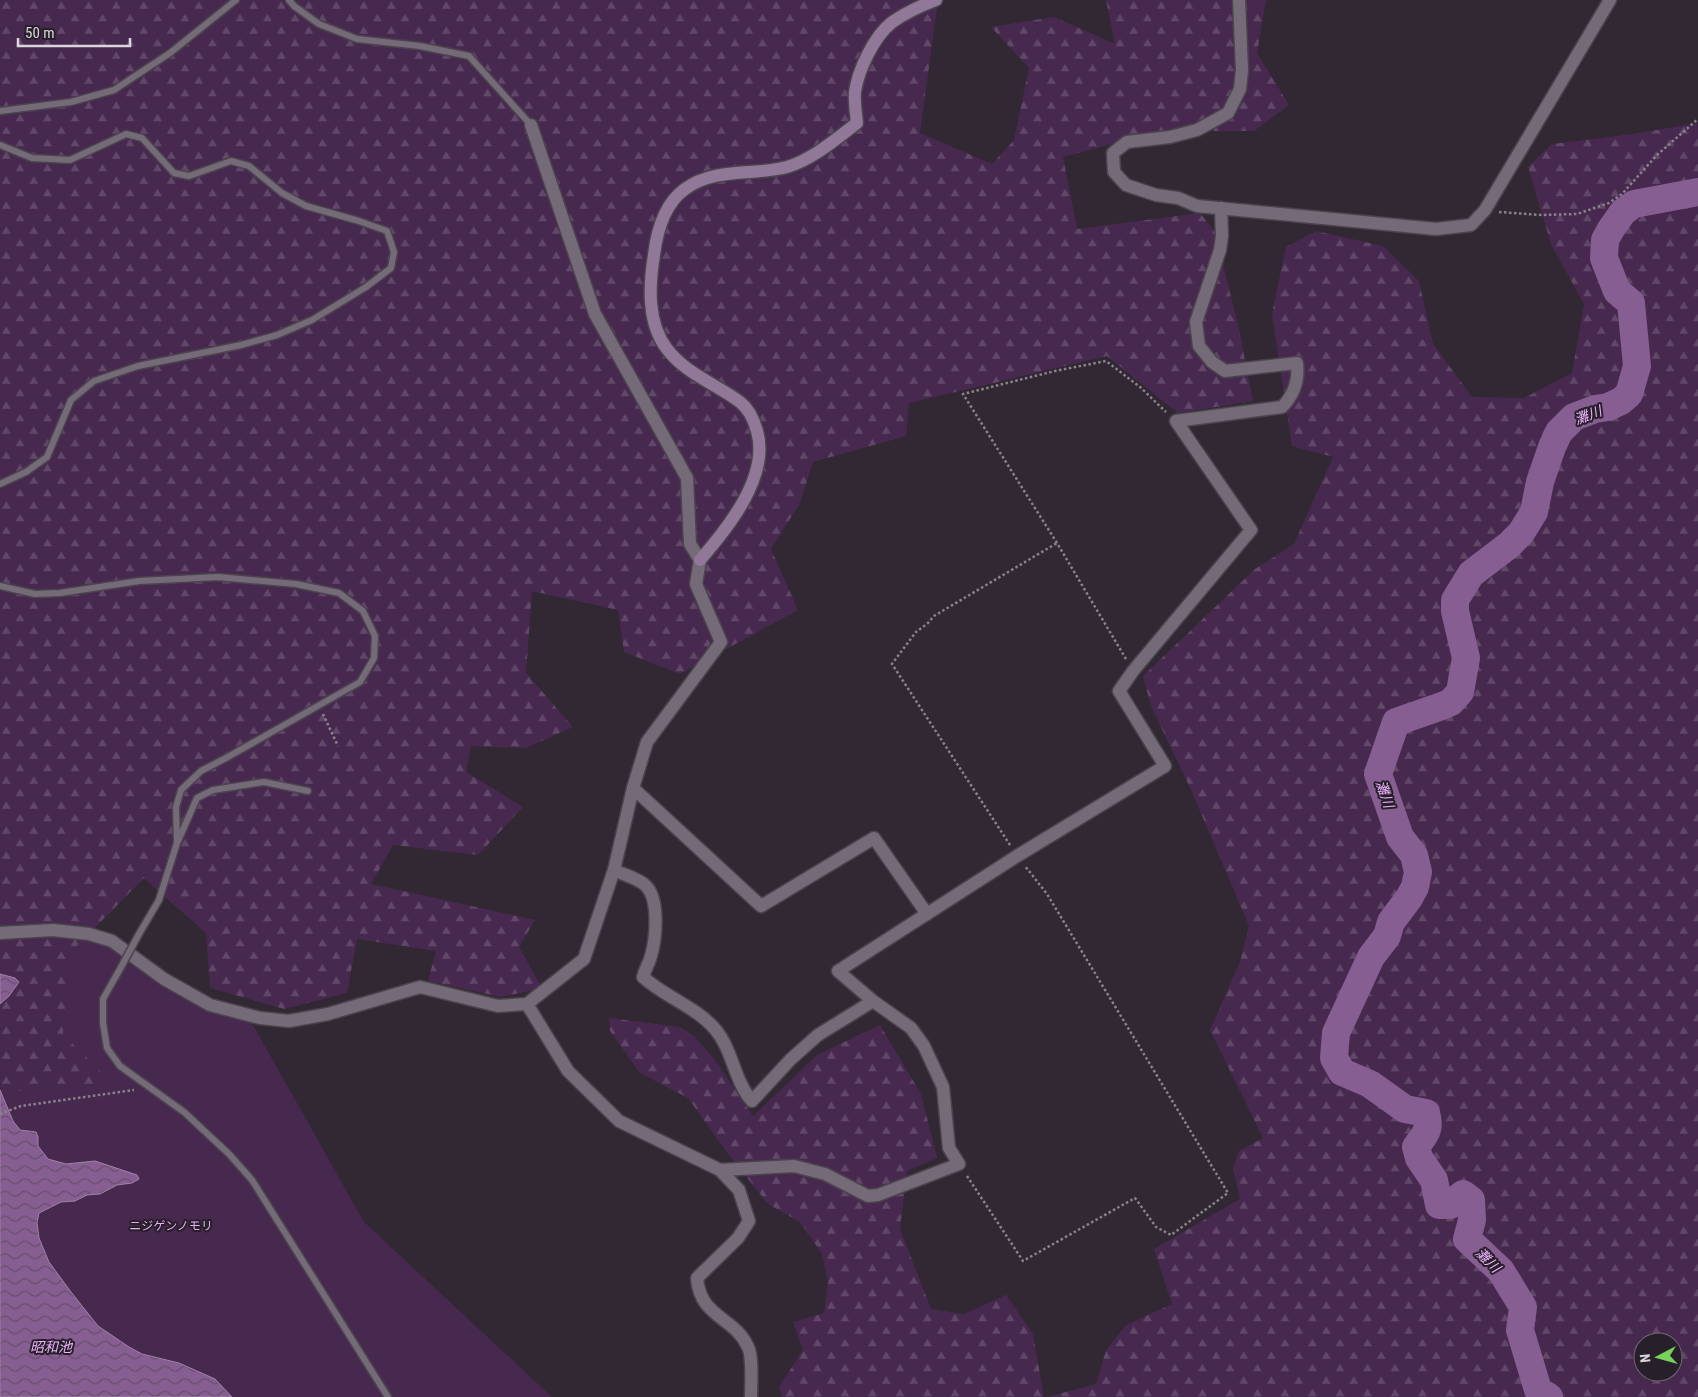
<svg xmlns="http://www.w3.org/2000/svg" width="1698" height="1397" viewBox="0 0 1698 1397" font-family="'Roboto Condensed','Noto Sans JP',sans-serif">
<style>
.green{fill:#47294f}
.forest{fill:url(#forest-firs);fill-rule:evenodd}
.water{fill:url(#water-waves);stroke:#a082a8}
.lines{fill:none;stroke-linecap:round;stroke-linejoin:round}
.river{stroke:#865e91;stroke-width:28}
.lane-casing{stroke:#4b444d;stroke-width:9}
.street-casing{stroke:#4b444d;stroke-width:15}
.secondary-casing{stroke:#4b444d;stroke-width:15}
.path{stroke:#8a838c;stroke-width:2.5;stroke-dasharray:2.5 2.5;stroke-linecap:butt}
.lane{stroke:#756b78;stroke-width:6}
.street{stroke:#756b78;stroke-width:12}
.secondary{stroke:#917898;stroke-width:12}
.lane-bridge-casing{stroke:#4b444d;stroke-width:9;stroke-linecap:butt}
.lane-bridge{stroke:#756b78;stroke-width:6}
.labels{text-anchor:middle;stroke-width:4;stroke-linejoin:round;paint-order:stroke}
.park-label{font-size:12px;fill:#e6acf6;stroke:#271f29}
.water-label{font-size:14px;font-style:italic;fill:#efb4ff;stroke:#271f29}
</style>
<defs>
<pattern id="forest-firs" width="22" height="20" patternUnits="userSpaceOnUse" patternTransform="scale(1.25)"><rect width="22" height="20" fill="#47294f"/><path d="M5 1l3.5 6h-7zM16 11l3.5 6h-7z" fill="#614768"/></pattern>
<pattern id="water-waves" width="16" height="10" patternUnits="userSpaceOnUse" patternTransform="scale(1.25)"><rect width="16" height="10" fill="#865e91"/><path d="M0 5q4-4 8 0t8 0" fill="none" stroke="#67506d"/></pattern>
</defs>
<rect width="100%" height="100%" fill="#312833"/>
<polygon class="green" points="89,934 249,1018 364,1222 552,1397 0,1397 0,943"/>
<g class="forest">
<polygon points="0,0 938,0 920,133 992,164 1014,140 1029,68 991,27 1054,17 1115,44 1106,0 1266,0 1257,53 1289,105 1254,131 1159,131 1063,157 1077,229 1200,213 1215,232 1239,329 1253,401 1178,413 1107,356 909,403 906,436 813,462 800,503 771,549 798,610 680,674 624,652 618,610 532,591 526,673 573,727 526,748 471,746 466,772 523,807 478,855 393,845 371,884 535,920 519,947 542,988 501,997 428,981 436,951 357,939 347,993 284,1009 210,988 206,933 144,878 70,953 63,1034 113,1084 0,1092 0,1004 9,996 15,978 0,974"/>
<path d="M1698,123V1397H1047L1096,1384L1106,1350L1126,1325L1172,1304L1154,1249L1240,1199L1233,1168L1239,1151L1263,1138L1210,1030L1240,962L1249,926L1192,792L1151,706L1143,676L1255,569L1294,544L1333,457L1292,446L1272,314L1286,247L1316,231L1383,246L1419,281L1433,344L1472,397L1524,398L1572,373L1584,304L1551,244L1528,167L1552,144L1633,134ZM1643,1342H1673V1372H1643Z"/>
<polygon points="609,1018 680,1027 694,1036 715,1060 753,1116 817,1055 880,1025 921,1094 937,1158 907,1171 900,1229 931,1309 964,1314 1006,1295 1033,1334 1044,1397 782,1397 779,1387 803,1350 793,1322 824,1313 828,1281 822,1254 800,1222 768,1204 725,1150 688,1098 640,1073 610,1031"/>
</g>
<g class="water">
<polygon points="0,974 15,978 19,982 9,996 0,1004"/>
<polygon points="0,1090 13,1121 20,1130 36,1132 38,1137 38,1146 48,1159 66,1164 95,1161 137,1175 139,1179 132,1183 117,1185 100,1194 87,1195 75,1201 61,1202 39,1213 37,1223 39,1238 49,1262 71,1292 98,1326 129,1347 142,1354 179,1363 215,1379 232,1397 0,1397"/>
</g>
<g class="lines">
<path class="river" d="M1549,1397L1538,1390L1520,1330L1523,1307L1501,1271L1467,1239L1472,1220L1471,1200L1463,1194L1450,1205H1439L1434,1180L1419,1158L1416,1147C1425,1134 1431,1130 1426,1113L1405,1109L1370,1084L1342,1072L1334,1058L1336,1033L1371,957L1387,936L1391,922L1409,898L1415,887L1418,872L1414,855L1400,837L1378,774L1396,722L1442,706L1451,702L1460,692L1466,658L1455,611V600L1471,574L1509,545L1521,533L1534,512L1540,482L1552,447L1559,432L1574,417L1595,409L1608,407L1621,401L1629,394L1637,366L1631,303L1617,291L1604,258L1605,240L1611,229L1623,212L1634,204L1698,192"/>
<defs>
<g id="lane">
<polyline points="289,0 294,6 319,24 357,39 420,46 469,56 531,125"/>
<polyline points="0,111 71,102 114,90 170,53 236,0"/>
<polyline points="0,145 32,158 70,160 126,134 142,138 174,173 189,176 231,161 249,166 282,193 306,206 359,221 387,231 394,252 391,268 366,287 312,320 277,335 241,345 138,366 94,381 71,400 47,457 26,472 0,484"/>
<polyline points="0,586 35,594 60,593 139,581 218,577 296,584 339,593 363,611 375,636 374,658 360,682 226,758 201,771 181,790 176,807 177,843 159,900 139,934"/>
<polyline points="178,841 197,798 213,790 264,782 308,791"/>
<polyline points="120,969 103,999 103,1023 107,1048 120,1066 184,1112 229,1154 252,1180 388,1397"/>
</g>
<g id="street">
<polyline points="1239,0 1242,70 1240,89 1228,113 1197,130 1170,137 1127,142 1113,153 1114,172 1126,185 1156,195 1178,198 1197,206 1436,229 1471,225 1485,210 1610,0"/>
<polyline points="633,788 761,906 874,838 927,914"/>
<path d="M614,870C622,874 639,879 645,885C660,898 656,939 651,956C649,964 645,969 643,977C665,997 696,1007 715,1029C733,1050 734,1081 752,1101L791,1059L818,1035L873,1001"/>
<polyline points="0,933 53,930 89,934 112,941 164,979 210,1005 260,1018 289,1021 328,1014 420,987 498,1006 527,1004 584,959 614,870 633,788 647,742 721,642 696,584 700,560 690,544 687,478 595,314 531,125"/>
<path d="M527,1004L568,1071L619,1121L720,1170L739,1190L749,1221L738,1238L697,1278C700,1318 734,1316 748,1347C753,1357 751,1385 751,1397"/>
<path d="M720,1170L794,1166L825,1174L868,1196L878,1195L959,1164L949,1148L943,1087L924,1046L911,1028L873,1001L838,971L1017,856L1165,766L1119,691L1133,671L1251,530L1176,421L1282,407C1294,395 1299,381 1297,363L1225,371L1212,362L1199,346L1196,322L1220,250L1222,236L1221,208"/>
</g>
<path id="secondary" d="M700,560C728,528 770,476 757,431C754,420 749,409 740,402C716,384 686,374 667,349C647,323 649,286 654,255C657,230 664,204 685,189C715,167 754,176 787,167C813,159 836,139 857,123C856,113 854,101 855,92C858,70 874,37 891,23C905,13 920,6 936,0"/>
</defs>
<use href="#lane" class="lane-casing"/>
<use href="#street" class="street-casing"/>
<use href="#secondary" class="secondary-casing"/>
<g class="path">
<polyline points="1499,212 1541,215 1577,214 1609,203 1622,194 1657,155 1698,119"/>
<polyline points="1126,659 1057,543 963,394 1055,371 1106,361 1140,387 1166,412"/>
<polyline points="323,714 338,746"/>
<polyline points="1010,845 892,664 916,632 928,623 934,616 1057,543"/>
<polyline points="0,1114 21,1106 134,1090"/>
<polyline points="967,1176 1023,1261 1135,1198 1156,1227 1171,1235 1228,1193 1047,894 1025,866"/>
</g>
<use href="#lane" class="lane"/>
<use href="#street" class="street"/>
<use href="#secondary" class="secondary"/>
<defs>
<polyline id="lane-bridge" points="120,969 139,934"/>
</defs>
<use href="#lane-bridge" class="lane-bridge-casing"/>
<use href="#lane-bridge" class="lane-bridge"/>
</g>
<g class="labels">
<g class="park-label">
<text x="171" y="1230">ニジゲンノモリ</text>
</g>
<g class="water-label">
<text transform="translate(1588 415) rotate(-21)" y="5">灘川</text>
<text transform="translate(1385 794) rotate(71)" y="5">灘川</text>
<text transform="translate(1488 1260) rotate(45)" y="5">灘川</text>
<text x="51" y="1352">昭和池</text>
</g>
</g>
<g transform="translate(1658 1357) rotate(264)"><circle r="24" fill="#271f29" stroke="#6f6871"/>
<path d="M0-4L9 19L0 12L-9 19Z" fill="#76d25a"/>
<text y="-8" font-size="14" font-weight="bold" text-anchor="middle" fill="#dbd5dc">N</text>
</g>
<path d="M18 38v8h112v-8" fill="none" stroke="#dbd5dc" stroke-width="2.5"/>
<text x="25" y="38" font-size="15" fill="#dbd5dc" stroke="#271f29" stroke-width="4" paint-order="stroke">50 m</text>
</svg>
